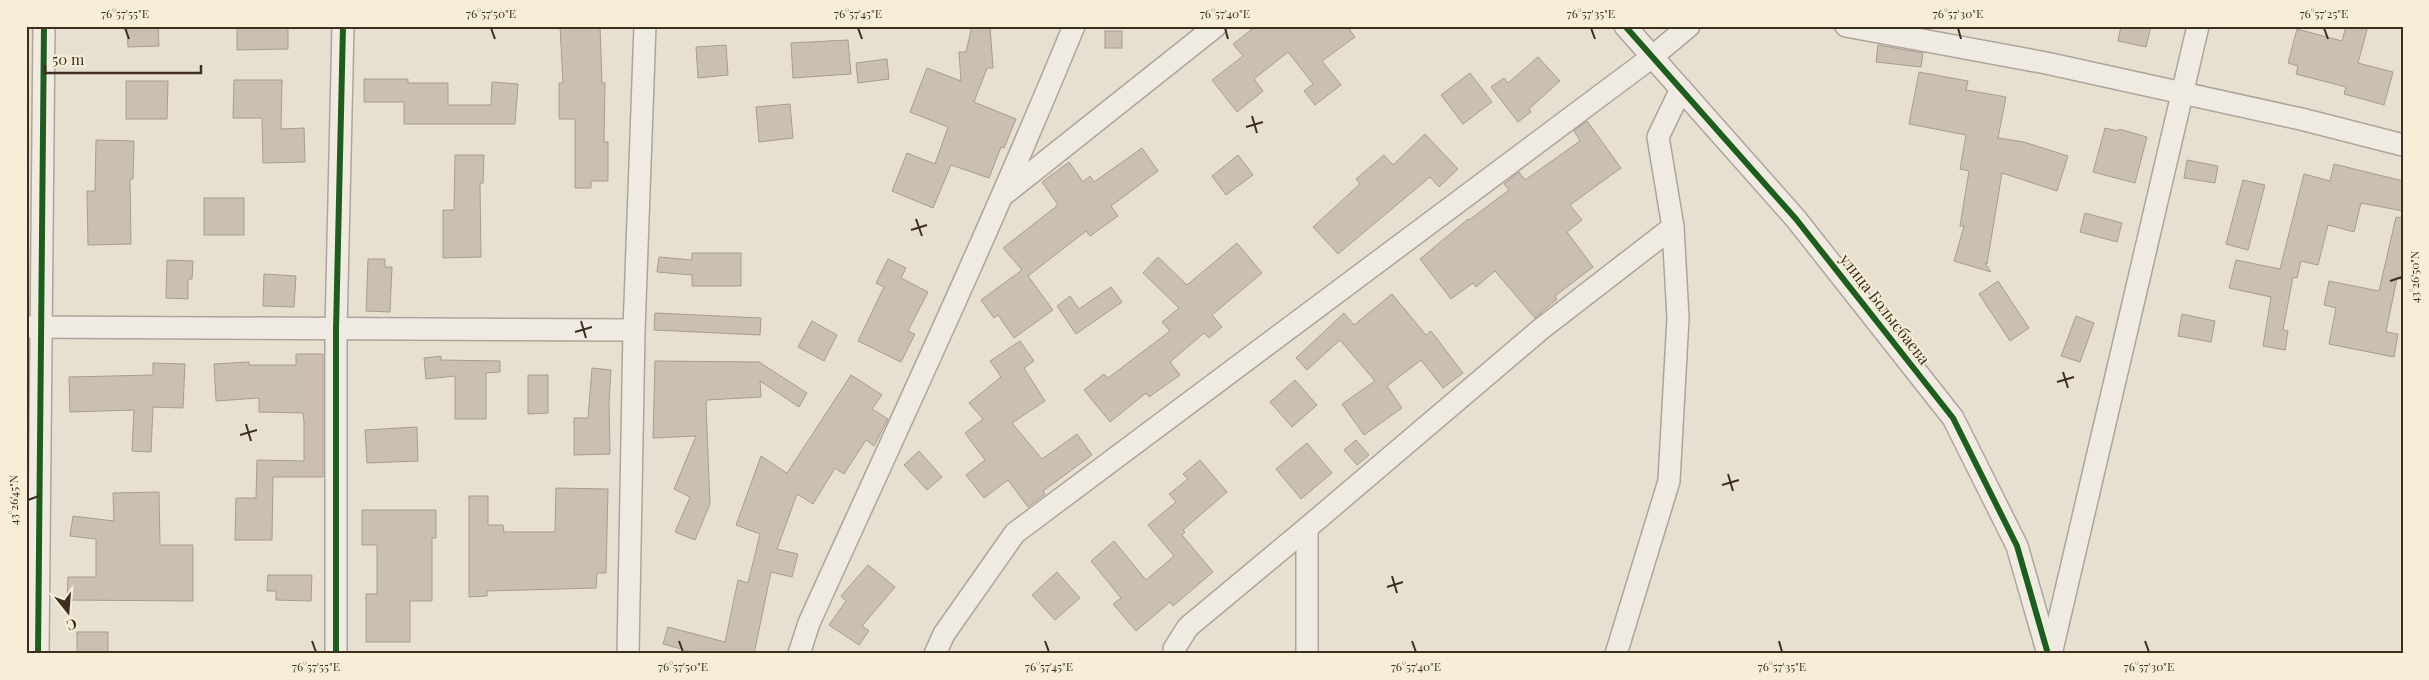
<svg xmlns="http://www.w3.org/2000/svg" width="2429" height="680" viewBox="0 0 2429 680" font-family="'Playfair Display',serif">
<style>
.building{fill:#cbbfb2;stroke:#a89c90}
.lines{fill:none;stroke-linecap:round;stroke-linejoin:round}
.minor-casing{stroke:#ada599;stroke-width:24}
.minor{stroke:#efebe3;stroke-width:21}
.cycleway-casing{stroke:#f7eed8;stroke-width:9}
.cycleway{stroke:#1b5e20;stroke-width:6}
.ticks{fill:none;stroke:#3d2e20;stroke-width:2}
.labels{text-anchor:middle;stroke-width:4;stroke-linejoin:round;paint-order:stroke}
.street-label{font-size:16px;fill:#3d2e20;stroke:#f7eed8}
.neatline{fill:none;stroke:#3d2e20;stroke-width:2}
.ticks-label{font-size:12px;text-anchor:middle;fill:#3d2e20}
</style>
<rect width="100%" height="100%" fill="#e7e0d1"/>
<g class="building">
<polygon points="127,26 158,26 159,46 128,47"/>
<polygon points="237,26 288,26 288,49 237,50"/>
<polygon points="560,26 600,26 602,83 605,83 604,142 608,142 608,181 591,181 591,188 575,188 575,119 559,119 559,83 563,83"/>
<polygon points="972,26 990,26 993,68 987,68 974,102 1016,119 1004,148 1001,147 989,178 951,165 933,208 892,191 907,153 935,164 948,127 910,112 927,68 961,81 959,52 966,52"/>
<polygon points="1256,26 1347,26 1355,37 1322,61 1341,85 1315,105 1304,91 1313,84 1288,52 1254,79 1263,91 1237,112 1212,80 1243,56 1233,44"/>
<polygon points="2121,26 2151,26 2146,47 2118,41"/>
<polygon points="2346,26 2368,26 2358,63 2393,72 2384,105 2344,94 2346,87 2296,74 2298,66 2288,63 2297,29 2342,41"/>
<rect x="1105" y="31" width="17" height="17"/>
<polygon points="848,40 851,74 793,78 791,43"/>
<polygon points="726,45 728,75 698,78 696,47"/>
<polygon points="1878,45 1923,53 1921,67 1876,62"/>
<polygon points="1538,57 1560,81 1529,109 1531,112 1518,122 1491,87 1504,78 1508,83"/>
<polygon points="887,59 889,79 858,83 856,63"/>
<polygon points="1919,72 1968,81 1966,90 2006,97 1998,138 2024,142 2068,156 2057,191 2002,173 1987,264 1985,263 1991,272 1954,261 1964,226 1960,226 1969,171 1960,169 1966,135 1909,124"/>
<polygon points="1470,73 1492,102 1463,124 1441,95"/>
<polygon points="364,79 408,79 408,83 448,83 448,105 491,105 492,82 518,84 515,124 404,124 404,102 364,102"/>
<polygon points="234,80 282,80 281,129 304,128 305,162 263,163 262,118 233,118"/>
<polygon points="126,81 168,81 167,119 126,119"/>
<polygon points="790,104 793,138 759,142 756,107"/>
<polygon points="1587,121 1621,168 1570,205 1582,220 1567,232 1593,267 1555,296 1557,299 1535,318 1495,271 1476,287 1473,283 1451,299 1420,259 1468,219 1469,220 1509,190 1504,184 1519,172 1525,180 1580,141 1574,131"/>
<polygon points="2105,128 2118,131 2119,129 2147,137 2135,183 2093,172"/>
<polygon points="1425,134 1458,169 1439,187 1430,177 1338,254 1313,227 1360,184 1356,179 1384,155 1393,165"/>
<polygon points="96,140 134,141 133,179 130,179 131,244 88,245 87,191 95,191"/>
<polygon points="1142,148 1158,171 1111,206 1118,216 1090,236 1086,231 1028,276 1053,310 1014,338 998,315 994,318 981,300 1022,270 1003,248 1058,205 1042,182 1069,162 1083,182 1090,176 1094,182"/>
<polygon points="455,155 484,155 483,183 480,183 481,257 443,258 443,210 454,210"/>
<polygon points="1238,155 1253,175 1226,195 1212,176"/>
<polygon points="2187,160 2218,166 2215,183 2184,178"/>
<polygon points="2334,164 2403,181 2403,211 2361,203 2354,232 2328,225 2318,265 2301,261 2297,278 2293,277 2283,330 2288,331 2285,350 2263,346 2271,297 2229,288 2236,260 2280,269 2304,174 2330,181"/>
<polygon points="2243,180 2265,185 2248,250 2226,244"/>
<rect x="204" y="198" width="40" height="37"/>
<polygon points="2085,213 2122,223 2117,242 2080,232"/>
<polygon points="2396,217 2403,218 2403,280 2397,278 2386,332 2398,334 2394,357 2329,344 2336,308 2324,305 2329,281 2379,291"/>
<polygon points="1237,243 1262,273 1212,315 1222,327 1209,338 1204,333 1170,362 1180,375 1149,397 1146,393 1110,422 1084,390 1104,374 1108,378 1170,331 1162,322 1179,308 1143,273 1158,257 1187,285"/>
<polygon points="692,253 741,253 741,286 692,286 692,275 657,272 659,257 692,260"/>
<polygon points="368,259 385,259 385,267 392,267 390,312 366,311"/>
<polygon points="888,259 906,268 901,278 928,292 908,331 915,334 901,362 858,341 884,287 876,283"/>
<polygon points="167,260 193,261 192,279 188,279 188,299 166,298"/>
<polygon points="264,274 296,276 294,307 263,306"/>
<polygon points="1998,281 2029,328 2010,341 1979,294"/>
<polygon points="1111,287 1122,302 1076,334 1057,306 1070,296 1079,309"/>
<polygon points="1392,294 1426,335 1431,331 1463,373 1443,388 1421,360 1387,386 1402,408 1364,435 1342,404 1375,381 1340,340 1307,370 1296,358 1344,313 1354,325"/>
<polygon points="655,313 761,318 760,335 654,330"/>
<polygon points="2182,314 2215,321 2211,342 2178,336"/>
<polygon points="2076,316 2094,323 2080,362 2061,356"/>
<polygon points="812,321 837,335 824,361 798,347"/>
<polygon points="1020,341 1034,361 1024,368 1045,401 1012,423 1042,459 1077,434 1092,455 1043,491 1045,494 1028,507 1008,480 984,498 966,475 985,460 965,433 983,419 969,403 1001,377 990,361"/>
<polygon points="296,354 323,354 323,477 273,477 272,540 235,540 236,498 256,498 257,460 304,461 304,422 303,413 259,412 259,398 216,401 214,364 249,362 249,365 296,365"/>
<polygon points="441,356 441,360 500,361 500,372 486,373 486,419 455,419 455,376 426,379 424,358"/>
<polygon points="655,361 759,362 807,393 799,407 760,381 761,397 707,400 706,405 710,504 695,540 675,532 690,497 674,489 696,436 653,438"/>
<polygon points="153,363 185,364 183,408 153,407 151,452 132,451 134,410 70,412 69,377 153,375"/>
<polygon points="592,368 611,370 609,402 610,454 574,455 574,418 588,418"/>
<polygon points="528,375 548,375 548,413 528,414"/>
<polygon points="851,375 882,395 872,409 888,419 874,446 866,440 844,474 835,468 813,504 797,494 777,549 798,554 792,577 771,572 754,654 700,654 663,644 668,627 725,642 738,580 748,583 760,534 736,525 761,456 787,473"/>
<polygon points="1295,380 1317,405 1292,427 1270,402"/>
<polygon points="417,427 418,461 367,463 365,430"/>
<polygon points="1356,440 1369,455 1357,465 1344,450"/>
<polygon points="1307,443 1332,473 1301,499 1276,469"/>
<polygon points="919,451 942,477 927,490 904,465"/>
<polygon points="1200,460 1227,492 1183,530 1185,532 1182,535 1213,572 1173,606 1170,602 1136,631 1113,604 1121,598 1091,561 1114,541 1146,580 1174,556 1148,525 1176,502 1169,494 1188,479 1183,474"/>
<polygon points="556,488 608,489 606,573 597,573 596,588 487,591 487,596 469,597 469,496 488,496 488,525 503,525 504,532 555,532"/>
<polygon points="159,492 160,545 193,545 193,601 67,600 68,577 96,577 96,539 70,536 73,516 114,521 113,493"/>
<polygon points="362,510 436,510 436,538 432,538 432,601 410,601 410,642 366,642 366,594 377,594 377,545 362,545"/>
<polygon points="868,565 895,587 862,626 869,631 859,645 829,625 846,601 841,596"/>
<polygon points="1057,572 1080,598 1055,620 1032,595"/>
<polygon points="268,575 312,575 311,601 276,600 276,591 267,591"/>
<rect x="77" y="632" width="31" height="22"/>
</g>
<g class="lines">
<defs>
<g id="minor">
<polyline points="1625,26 1796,219 1953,418 2017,546 2048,654"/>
<polyline points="1846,26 2046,63 2301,119 2403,145"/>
<polyline points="1007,192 1216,26"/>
<polyline points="26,327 634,330"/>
<polyline points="38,654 44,26"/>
<polyline points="336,654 336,330 343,26"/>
<polyline points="628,654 634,330 645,26"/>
<path d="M799,654L809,623C899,425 991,228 1074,26"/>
<polyline points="935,654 944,634 1015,533 1652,57 1689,26"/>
<polyline points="1174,654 1174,649 1188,627 1307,528"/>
<polyline points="1307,654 1307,528 1541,329 1673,227 1658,137 1681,89"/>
<polyline points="1616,654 1669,481 1678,318 1673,227"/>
<polyline points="2051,654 2198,26"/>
</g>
</defs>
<use href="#minor" class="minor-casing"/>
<use href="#minor" class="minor"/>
<defs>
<g id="cycleway">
<polyline points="1625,26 1796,219 1953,418 2017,546 2048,654"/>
<polyline points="38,654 44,26"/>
<polyline points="336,654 336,330 343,26"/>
</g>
</defs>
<use href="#cycleway" class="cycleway-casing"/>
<use href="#cycleway" class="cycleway"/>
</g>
<path class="ticks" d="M125,28L129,39M491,28L495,39M858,28L862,39M1225,28L1228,39M1591,28L1595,39M1958,28L1961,39M2324,28L2328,39M1252,116L1257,133M1246,127L1263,122M916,219L922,236M911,230L927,225M2390,281L2402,277M581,321L586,338M575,332L592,327M2063,372L2068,388M2057,382L2074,377M246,424L251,441M240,435L257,430M1728,474L1733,491M1722,485L1739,480M28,500L39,496M1392,576L1397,593M1387,587L1403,582M312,641L316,652M679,641L683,652M1045,641L1049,652M1412,641L1416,652M1779,641L1782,652M2145,641L2149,652"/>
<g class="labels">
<g class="street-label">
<text transform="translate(1885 309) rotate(52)" y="6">улица Болысбаева</text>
</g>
</g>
<rect width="2429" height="680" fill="none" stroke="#f7eed8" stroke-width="55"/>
<g transform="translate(68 612) rotate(163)" stroke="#f7eed8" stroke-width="4" paint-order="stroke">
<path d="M0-4L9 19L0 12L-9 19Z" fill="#3d2e20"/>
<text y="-8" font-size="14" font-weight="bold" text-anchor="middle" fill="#3d2e20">С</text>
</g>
<path d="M45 65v8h156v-8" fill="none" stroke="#3d2e20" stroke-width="2.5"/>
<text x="52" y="65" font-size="15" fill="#3d2e20" stroke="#f7eed8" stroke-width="4" paint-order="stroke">50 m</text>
<rect x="28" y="28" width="2374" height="624" class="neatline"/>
<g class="ticks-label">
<text x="125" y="18">76°57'55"E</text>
<text x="491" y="18">76°57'50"E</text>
<text x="858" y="18">76°57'45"E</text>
<text x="1225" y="18">76°57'40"E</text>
<text x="1591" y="18">76°57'35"E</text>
<text x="1958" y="18">76°57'30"E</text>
<text x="2324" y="18">76°57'25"E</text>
<text transform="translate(2415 277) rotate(-90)" y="4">43°26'50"N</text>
<text transform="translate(14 500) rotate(-90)" y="4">43°26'45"N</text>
<text x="316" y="671">76°57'55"E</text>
<text x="683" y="671">76°57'50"E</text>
<text x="1049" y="671">76°57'45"E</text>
<text x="1416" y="671">76°57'40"E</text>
<text x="1782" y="671">76°57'35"E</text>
<text x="2149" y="671">76°57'30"E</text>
</g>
</svg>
